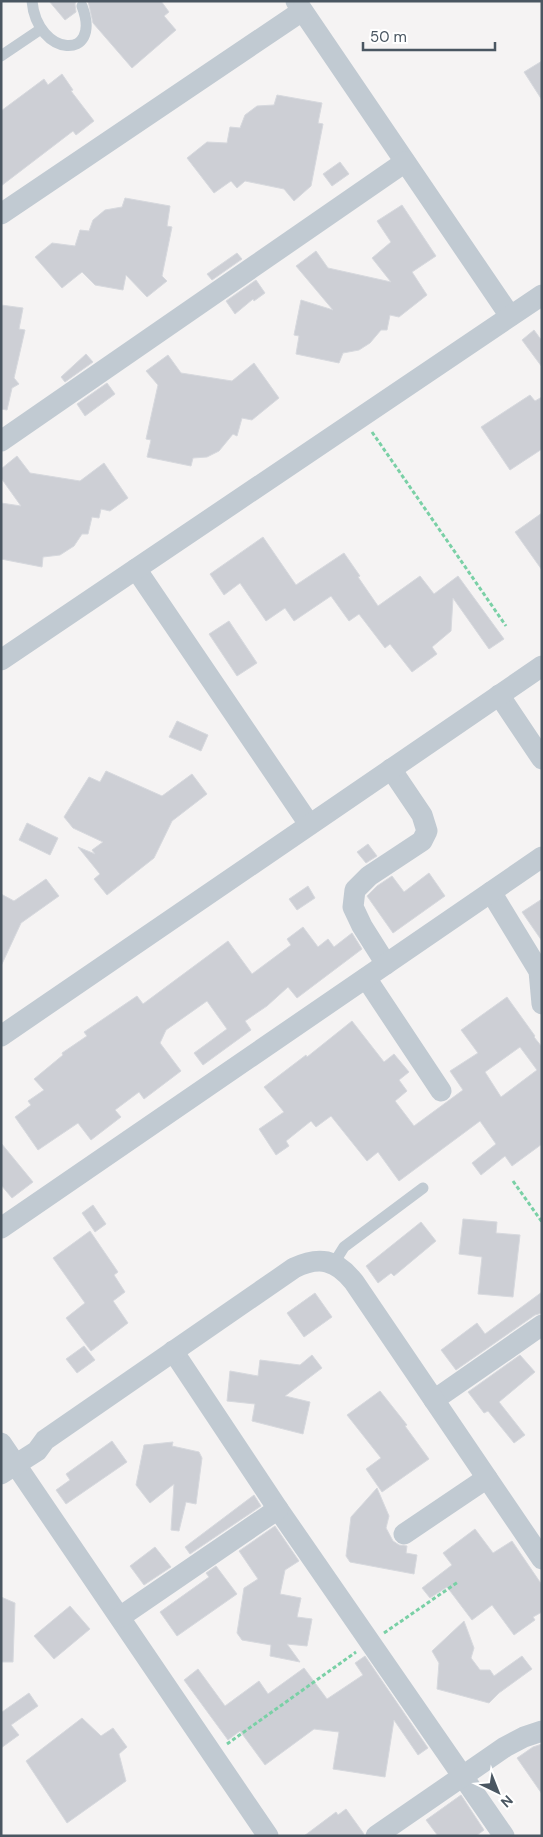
<svg xmlns="http://www.w3.org/2000/svg" width="543" height="1837" viewBox="0 0 543 1837" font-family="'DM Sans',sans-serif">
<style>
.building{fill:#cdcfd5;stroke:#d7d9de;fill-rule:evenodd}
.lines{fill:none;stroke-linecap:round;stroke-linejoin:round}
.path{stroke:#7ad0a6;stroke-width:3;stroke-dasharray:4 2.5;stroke-linecap:butt}
.lane{stroke:#c1cad2;stroke-width:11}
.street{stroke:#c1cad2;stroke-width:21}
</style>
<rect width="100%" height="100%" fill="#f5f3f3"/>
<g class="building">
<polygon points="49,1 76,1 75,4 76,12 65,20"/>
<polygon points="88,1 161,1 169,12 164,16 176,30 132,68 93,23"/>
<polygon points="542,61 542,100 524,72"/>
<polygon points="62,74 73,90 71,91 94,121 76,135 73,131 1,186 1,111 44,79 48,85"/>
<polygon points="277,95 322,103 318,123 323,124 311,186 294,201 284,189 245,181 237,188 231,181 214,193 187,158 207,142 227,143 230,127 240,128 245,115 257,106 274,105"/>
<polygon points="340,162 349,174 332,186 323,174"/>
<polygon points="125,198 170,206 167,226 172,227 162,276 167,281 147,297 126,275 123,290 95,285 82,272 62,288 35,257 52,243 75,246 80,230 89,231 93,220 105,210 122,207"/>
<polygon points="402,205 436,256 412,272 427,295 399,317 390,315 387,330 381,330 370,343 359,350 343,353 339,363 296,354 299,336 294,335 301,300 333,310 296,266 316,251 328,268 391,282 372,258 391,242 377,221"/>
<polygon points="237,253 242,259 212,280 207,274"/>
<polygon points="256,280 265,293 254,301 253,299 235,314 226,301"/>
<polygon points="1,305 23,308 19,329 25,330 14,378 19,384 12,388 7,410 1,409"/>
<polygon points="534,330 542,341 542,367 522,340"/>
<polygon points="86,354 93,362 65,382 61,377"/>
<polygon points="168,355 181,373 232,381 254,363 279,398 252,420 242,418 237,436 233,434 219,451 207,457 193,458 191,466 147,457 151,440 146,439 158,385 146,371"/>
<polygon points="107,383 115,394 85,416 77,404"/>
<polygon points="530,395 535,401 542,397 542,449 510,470 481,427"/>
<polygon points="17,456 30,473 80,481 104,463 128,498 110,511 101,509 99,518 92,517 88,534 82,534 74,546 60,555 43,557 42,567 1,559 1,503 21,506 1,478 1,469"/>
<polygon points="542,513 542,570 515,532"/>
<polygon points="263,537 296,585 344,553 360,576 358,577 378,606 420,576 434,594 458,576 504,639 489,649 453,598 451,631 432,647 437,654 412,672 390,644 385,648 359,614 349,621 331,596 294,621 285,608 266,621 240,583 224,595 210,574"/>
<polygon points="229,621 257,663 237,676 209,634"/>
<polygon points="177,721 208,735 201,751 169,737"/>
<polygon points="106,771 162,796 192,774 207,794 172,821 154,858 107,895 94,879 100,874 78,847 95,854 92,850 103,842 73,828 64,817 89,777 100,782"/>
<polygon points="27,823 58,838 50,855 19,840"/>
<polygon points="368,844 377,856 366,863 357,852"/>
<polygon points="429,873 445,896 393,933 367,896 377,886 392,876 404,892"/>
<polygon points="46,879 59,896 21,923 1,966 1,894 14,901"/>
<polygon points="308,886 315,898 297,910 289,899"/>
<polygon points="542,899 542,941 522,912"/>
<polygon points="303,927 318,947 328,939 334,947 352,933 362,949 297,998 288,987 267,1006 245,1021 251,1030 203,1065 194,1053 227,1029 207,1001 166,1030 160,1043 181,1071 144,1099 139,1092 115,1110 121,1117 91,1140 78,1123 38,1150 15,1117 31,1105 28,1101 44,1090 34,1079 63,1055 62,1053 87,1036 84,1032 137,996 143,1004 228,941 252,974 291,945 287,939"/>
<path d="M507,997L535,1036L534,1037L542,1047V1144L512,1166L505,1156L481,1175L472,1163L496,1144L480,1121L399,1181L378,1152L367,1161L331,1116L316,1127L311,1121L286,1141L289,1146L276,1155L259,1129L284,1112L264,1087L306,1055L307,1057L352,1021L384,1062L394,1054L409,1072L399,1080L407,1091L395,1101L414,1126L463,1090L450,1071L478,1053L461,1030ZM520,1047L537,1070L501,1097L485,1072Z"/>
<polygon points="1,1143 33,1182 12,1198 1,1185"/>
<polygon points="93,1205 106,1224 95,1232 82,1213"/>
<polygon points="463,1219 497,1222 496,1233 520,1235 513,1297 478,1294 482,1257 459,1254"/>
<polygon points="421,1222 436,1241 394,1276 391,1273 378,1283 366,1266"/>
<polygon points="90,1231 118,1272 114,1275 125,1292 113,1301 128,1323 91,1351 66,1318 85,1303 53,1258"/>
<polygon points="542,1292 542,1313 535,1315 456,1370 441,1350 477,1323 485,1334"/>
<polygon points="315,1293 332,1317 304,1337 287,1313"/>
<polygon points="84,1346 95,1360 77,1373 66,1359"/>
<polygon points="312,1355 322,1368 285,1396 310,1402 303,1434 252,1421 255,1404 227,1401 230,1371 258,1376 260,1360 300,1365"/>
<polygon points="520,1355 535,1372 499,1402 525,1435 514,1443 488,1411 484,1413 468,1392"/>
<polygon points="380,1391 407,1425 405,1426 429,1459 382,1492 366,1469 381,1458 347,1415"/>
<polygon points="112,1441 127,1462 66,1504 56,1490 70,1480 66,1474"/>
<polygon points="173,1442 172,1446 199,1452 202,1458 196,1504 186,1502 179,1531 171,1530 174,1484 150,1503 136,1485 144,1445"/>
<polygon points="377,1488 389,1516 386,1528 393,1541 399,1545 407,1546 406,1553 417,1555 414,1574 350,1562 346,1556 351,1517"/>
<polygon points="254,1495 261,1506 190,1554 185,1547"/>
<polygon points="275,1526 299,1561 285,1570 280,1594 301,1598 297,1617 312,1619 307,1646 287,1644 300,1662 270,1656 271,1645 242,1640 237,1633 244,1588 258,1579 239,1551"/>
<polygon points="475,1529 493,1553 512,1541 542,1585 542,1612 533,1617 535,1620 514,1635 492,1605 472,1620 447,1587 430,1598 422,1588 452,1565 443,1553"/>
<polygon points="155,1547 171,1567 144,1585 130,1566"/>
<polygon points="216,1566 237,1594 177,1636 160,1612 209,1577 206,1573"/>
<polygon points="1,1597 15,1603 13,1662 1,1662"/>
<polygon points="70,1606 90,1629 54,1659 34,1636"/>
<polygon points="464,1621 474,1648 471,1658 480,1670 490,1670 494,1676 522,1656 532,1669 499,1693 489,1703 437,1689 439,1663 432,1651"/>
<polygon points="365,1656 428,1748 418,1755 394,1720 385,1777 333,1769 339,1732 314,1729 265,1765 240,1731 228,1740 184,1680 198,1669 225,1706 259,1681 268,1694 304,1668 327,1699 363,1675 355,1663"/>
<polygon points="29,1693 38,1706 11,1725 19,1735 1,1748 1,1711 2,1712"/>
<polygon points="82,1718 101,1736 113,1728 127,1747 119,1754 126,1781 67,1823 26,1761"/>
<polygon points="542,1744 542,1794 517,1758 533,1747"/>
<polygon points="461,1795 484,1830 476,1836 438,1836 426,1820"/>
<polygon points="346,1809 364,1834 364,1836 304,1836 336,1812 338,1815"/>
</g>
<g class="lines">
<g class="path">
<polyline points="372,432 506,626"/>
<polyline points="513,1181 542,1222"/>
<polyline points="384,1633 458,1582"/>
<polyline points="227,1744 356,1652"/>
</g>
<g class="lane">
<path d="M32,1C37,57 103,62 82,6"/>
<polyline points="1,56 41,29"/>
<polyline points="334,1263 344,1247 423,1188"/>
</g>
<g class="street">
<polyline points="296,1 510,316"/>
<polyline points="1,214 302,11"/>
<polyline points="1,441 405,162"/>
<polyline points="136,569 309,824"/>
<polyline points="1,660 542,295"/>
<polyline points="499,695 542,759"/>
<polyline points="491,892 539,971 542,1004"/>
<polyline points="386,964 362,926 353,907 355,890 369,876 422,841 427,831 422,815 391,769"/>
<polyline points="366,978 441,1091"/>
<polyline points="1,1036 542,666"/>
<polyline points="1,1228 542,857"/>
<polyline points="173,1351 278,1509 504,1836"/>
<polyline points="434,1400 542,1325"/>
<polyline points="1,1443 268,1836"/>
<path d="M1,1474L37,1451L45,1440L294,1268C319,1256 336,1259 354,1282L542,1559"/>
<polyline points="404,1534 487,1478"/>
<polyline points="120,1617 278,1509"/>
<polyline points="376,1836 505,1747 524,1737 542,1731"/>
</g>
</g>
<rect width="543" height="1837" fill="none" stroke="#4a5661" stroke-width="5"/>
<g transform="translate(498 1792) rotate(137)" stroke="#ffffff" stroke-width="4" paint-order="stroke">
<path d="M0-4L9 19L0 12L-9 19Z" fill="#4a5661"/>
<text y="-8" font-size="14" font-weight="bold" text-anchor="middle" fill="#4a5661">N</text>
</g>
<path d="M363 42v8h132v-8" fill="none" stroke="#4a5661" stroke-width="2.5"/>
<text x="370" y="42" font-size="15" fill="#4a5661" stroke="#ffffff" stroke-width="4" paint-order="stroke">50 m</text>
</svg>
